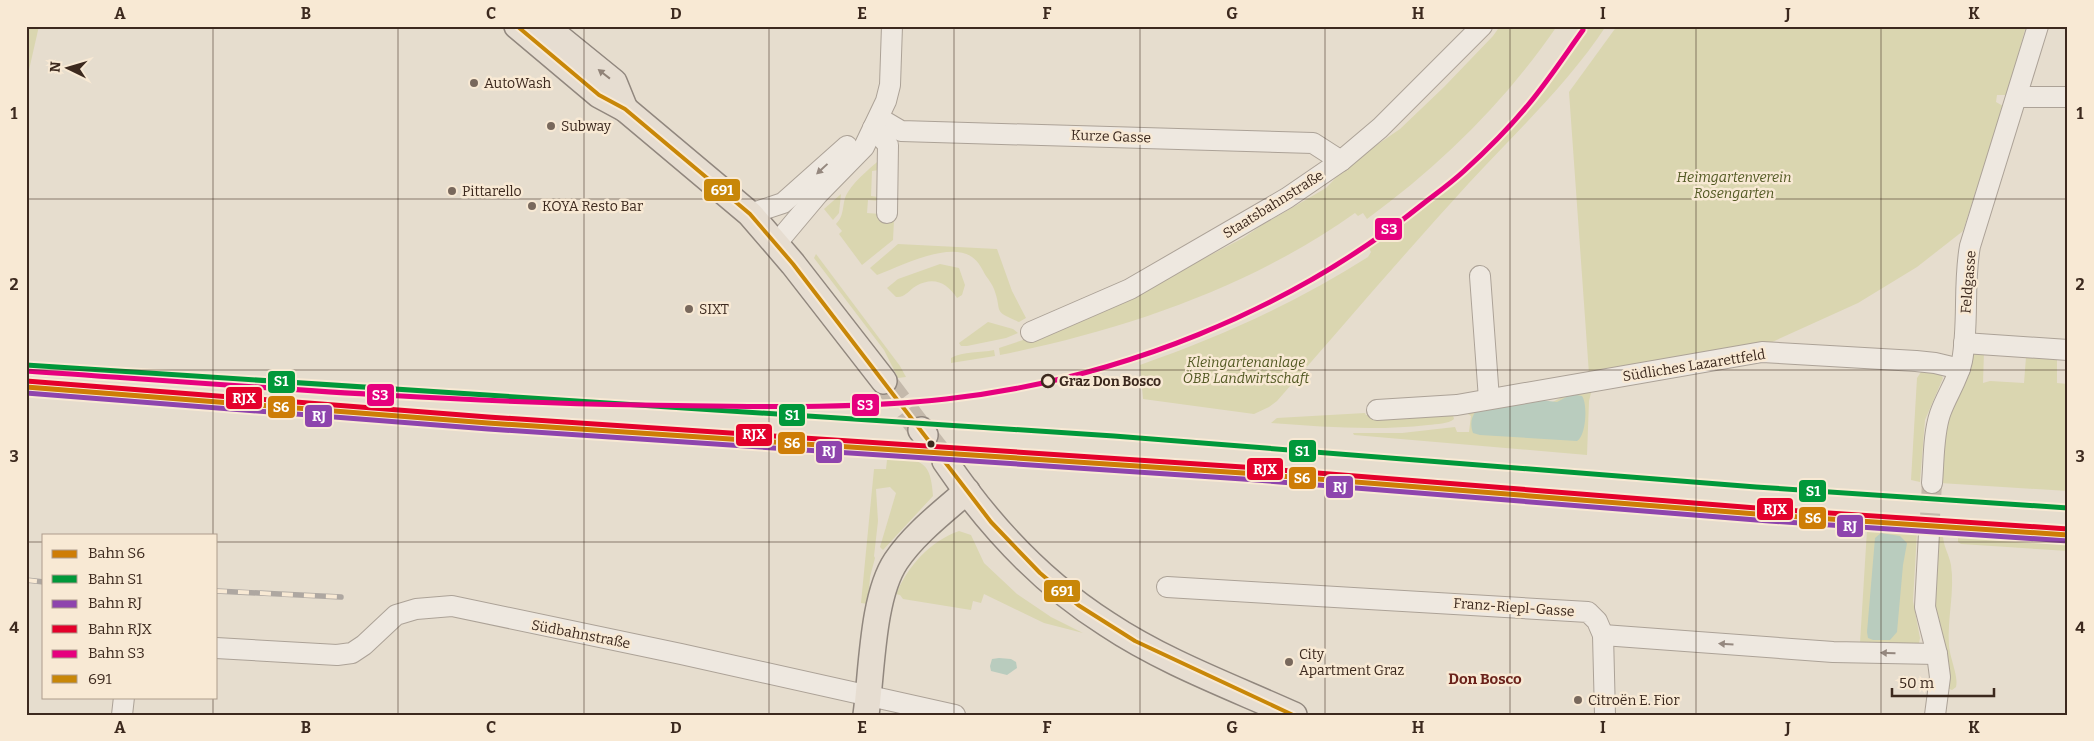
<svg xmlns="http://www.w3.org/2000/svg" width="2094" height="741" viewBox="0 0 2094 741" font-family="Bitter,serif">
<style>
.green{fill:#dad6b0}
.water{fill:#b9ccbe}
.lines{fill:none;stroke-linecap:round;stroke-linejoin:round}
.minor-tunnel{stroke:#c4b9ab;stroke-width:20;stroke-dasharray:20 10;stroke-linecap:butt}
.major-tunnel{stroke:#c4b9ab;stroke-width:25;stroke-dasharray:25 12;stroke-linecap:butt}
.minor-casing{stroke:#aca297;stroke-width:22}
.major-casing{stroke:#91877e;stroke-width:28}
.minor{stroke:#eee8e0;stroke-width:20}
.major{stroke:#e6ddd1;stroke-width:25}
.rail-casing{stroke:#aea7a1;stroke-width:5.5}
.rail{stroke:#f8e9d4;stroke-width:4;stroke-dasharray:11;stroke-linecap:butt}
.bus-1-casing{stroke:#f8e9d4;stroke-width:8}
.bus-1{stroke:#c88708;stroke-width:4}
.rail-1-casing{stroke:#f8e9d4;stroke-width:9}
.rail-2-casing{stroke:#f8e9d4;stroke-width:9}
.rail-3-casing{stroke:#f8e9d4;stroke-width:9}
.rail-4-casing{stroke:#f8e9d4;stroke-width:9}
.rail-5-casing{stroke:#f8e9d4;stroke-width:9}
.rail-1{stroke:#ce7d06;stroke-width:5}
.rail-2{stroke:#00983a;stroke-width:5}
.rail-3{stroke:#8e44ad;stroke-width:5}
.rail-4{stroke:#e4002b;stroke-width:5}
.rail-5{stroke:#e6007e;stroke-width:5}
.oneway{fill:#918378}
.oneway2{fill:#95887f}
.grid{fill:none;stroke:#3c291e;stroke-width:1;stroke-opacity:0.55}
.poi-dot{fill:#78685c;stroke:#f8e9d4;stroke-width:2}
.stop-dot{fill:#f8e9d4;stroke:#3c291e;stroke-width:2.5}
.bus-dot{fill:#3c291e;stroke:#f8e9d4;stroke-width:2}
.labels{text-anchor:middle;stroke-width:5;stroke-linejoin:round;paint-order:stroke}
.poi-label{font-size:14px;fill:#3c291e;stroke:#f8e9d4;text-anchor:start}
.street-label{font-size:14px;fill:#3c291e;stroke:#f8e9d4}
.park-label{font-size:14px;font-style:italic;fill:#525923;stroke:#f8e9d4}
.stop-label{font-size:14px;font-weight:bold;fill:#3c291e;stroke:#f8e9d4;text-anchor:start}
.neighbourhood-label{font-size:15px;font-weight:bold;fill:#6b221b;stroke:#f8e9d4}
.line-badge{stroke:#f8e9d4;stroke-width:2}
.badge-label{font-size:14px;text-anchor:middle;font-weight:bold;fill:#fff}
.neatline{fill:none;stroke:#3c291e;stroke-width:2}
.grid-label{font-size:16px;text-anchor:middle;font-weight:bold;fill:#3c291e}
</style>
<rect width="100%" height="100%" fill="#e6ddce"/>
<g class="green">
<polygon points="26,26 39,26 26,83"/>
<path d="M1500,26H1557C1505,102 1442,164 1367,219L1363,213L1358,216L1355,213C1251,287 1125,330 1000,355L999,348L1023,340L1155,284L1243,238L1262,225L1326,188L1349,164L1400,129L1444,87L1493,36Z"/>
<path d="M1588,26H1606C1568,84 1516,132 1469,183C1404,254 1341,328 1277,401L1269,407L1254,414L1143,399L1140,365C1220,337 1296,303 1368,257L1371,252L1369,248L1384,239L1447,189L1520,115L1526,112Z"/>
<polygon points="1617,26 2026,26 2007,95 1997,95 1996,102 2003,106 1963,231 1917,267 1858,303 1761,347 1589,374 1569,92"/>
<path d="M885,155L879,170L872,171L871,196L878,197L880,201L868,200L867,213L880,214L881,220H894L893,240L862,265L839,234L842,231L836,224C846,214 841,202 848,192C857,178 873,166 885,155Z"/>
<polygon points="841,194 839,213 833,220 824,209"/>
<path d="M898,244L997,249L1012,291L1026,318L1019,322C991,310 1003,313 994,289C992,284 989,280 986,276C982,269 979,262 972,257C949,241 901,266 877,275L870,268Z"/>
<polygon points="816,254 900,366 906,377 898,378 884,350 814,258"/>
<path d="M940,264L959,268L965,285L962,295L957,298C947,283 934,276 916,286C909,290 905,298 896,297L887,288L898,279Z"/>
<polygon points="988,322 1013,329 1018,333 1006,338 967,346 961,346 959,343"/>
<path d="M994,350L995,356L951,363V358C963,351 981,353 994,350Z"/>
<polygon points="1984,351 1983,383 1990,381 2024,383 2026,357 2057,358 2057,383 2068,384 2068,491 1940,483 1946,423 1972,353"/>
<polygon points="1921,372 1939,372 1943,378 1925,420 1920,482 1911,480 1917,378"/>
<polygon points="1592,389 1589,401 1587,455 1354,435 1353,433 1402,433 1455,427 1457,432 1469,432 1471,416 1468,414 1470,411 1535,402 1545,406 1566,395"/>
<path d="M1365,413L1366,415L1417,413L1453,415L1454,419C1448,424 1437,424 1428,425C1376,431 1324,427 1271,423L1277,418Z"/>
<path d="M892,458C922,459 931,462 933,496L883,550L880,547L896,493L890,487L876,489L878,521L874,556L875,558L870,577L868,604L861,603L874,469H886L887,460Z"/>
<polygon points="1867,530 1917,532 1913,601 1920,638 1919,643 1860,643"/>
<path d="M959,531L971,535L984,563L1017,594L1051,617L1083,633L1044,623L984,594L981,603L973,601L971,610L903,599L900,595L896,594C908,566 930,541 959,531Z"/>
<path d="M1937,534L1943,535C1943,546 1949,554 1951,565C1955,591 1947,619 1949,646C1950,658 1959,678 1956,687L1952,690L1947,688L1934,608Z"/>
<polygon points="1958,537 2068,545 2068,551 1961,544 1958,542"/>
</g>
<g class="water">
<path d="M1572,394L1582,396C1588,404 1586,436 1577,441L1480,435L1473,433C1470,425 1471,417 1476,411L1540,400L1557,402Z"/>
<polygon points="1881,533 1900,536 1907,543 1903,565 1897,632 1890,640 1873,640 1868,638 1867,632 1875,538"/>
<polygon points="999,658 1011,659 1016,662 1017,668 1007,675 991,671 990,666 992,659"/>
</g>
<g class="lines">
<polyline class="minor-tunnel" points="1929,533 1932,483"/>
<g class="major-tunnel">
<polyline points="884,381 921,430"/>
<polyline points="925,435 945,461"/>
</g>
<defs>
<g id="minor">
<polyline points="2017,97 2068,97"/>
<polyline points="879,118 901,131 1313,143 1341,161"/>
<polyline points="873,128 888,145 887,213"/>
<polyline points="750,214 783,203 847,146"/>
<polyline points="776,244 818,194 864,147 886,101 890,85 892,26"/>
<polyline points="1480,276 1489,399"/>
<polyline points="1031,332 1130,289 1287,198 1341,161 1380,128 1482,26"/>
<polyline points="1964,343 2068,350"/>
<polyline points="1377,410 1457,405 1762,352 1916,361 1935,363 1960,369"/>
<path d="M1932,483C1934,461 1933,435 1940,414C1946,396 1958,380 1962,361C1969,324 1963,284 1970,246L2038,26"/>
<polyline points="1929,533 1925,607 1937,654 1940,677 1935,715"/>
<polyline points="1167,587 1588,612 1597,621 1603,635 1605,715"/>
<polyline points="1603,635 1833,652 1937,654"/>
<polyline points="216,648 337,655 352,653 364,645 396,615 416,609 452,606 681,654 955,715"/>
<polyline points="122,715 124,697"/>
</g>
<g id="major">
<polyline points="517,26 599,95 625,109 750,214 793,264 884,381"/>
<polyline points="545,26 614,82 625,109"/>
<polyline points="921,430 925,435"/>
<path d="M945,461C989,526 1041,582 1107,624C1164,662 1232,687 1294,715"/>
<path d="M866,715C872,671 872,597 896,561C914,534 943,512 967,491"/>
</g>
</defs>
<use href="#minor" class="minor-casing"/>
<use href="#major" class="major-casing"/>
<use href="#minor" class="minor"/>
<use href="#major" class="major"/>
<defs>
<g id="rail">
<polyline points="26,580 44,582"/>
<polyline points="216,591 341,597"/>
</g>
</defs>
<use href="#rail" class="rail-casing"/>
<use href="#rail" class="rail"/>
<defs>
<polyline id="bus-1" points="517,26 599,95 625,109 750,214 793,264 991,522 1040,573 1078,605 1135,641 1293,715"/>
</defs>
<use href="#bus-1" class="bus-1-casing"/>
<use href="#bus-1" class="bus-1"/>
<defs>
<polyline id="rail-1" points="26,387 488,423 1243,473 1769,515 2068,535"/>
<polyline id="rail-2" points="26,365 1114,436 1756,487 2068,508"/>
<polyline id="rail-3" points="26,393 488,429 1243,479 1769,521 2068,541"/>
<polyline id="rail-4" points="26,381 488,417 1243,467 1769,509 2068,529"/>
<path id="rail-5" d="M26,371C231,385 436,402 642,405C743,406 845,410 946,399C1117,380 1290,311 1424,203C1437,193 1451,183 1464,171C1486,151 1509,128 1528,105C1548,81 1565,55 1583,30"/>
</defs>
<use href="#rail-1" class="rail-1-casing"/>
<use href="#rail-2" class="rail-2-casing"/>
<use href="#rail-3" class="rail-3-casing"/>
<use href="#rail-4" class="rail-4-casing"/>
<use href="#rail-5" class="rail-5-casing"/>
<use href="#rail-1" class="rail-1"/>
<use href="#rail-2" class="rail-2"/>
<use href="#rail-3" class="rail-3"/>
<use href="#rail-4" class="rail-4"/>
<use href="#rail-5" class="rail-5"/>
</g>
<defs><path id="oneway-solid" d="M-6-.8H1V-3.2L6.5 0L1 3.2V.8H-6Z" transform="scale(1.25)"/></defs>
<use class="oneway" href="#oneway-solid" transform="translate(604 74) rotate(-142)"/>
<g class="oneway2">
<use href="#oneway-solid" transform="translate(822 169) rotate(137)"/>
<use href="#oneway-solid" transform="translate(1726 644) rotate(-176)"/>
<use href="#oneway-solid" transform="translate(1888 653) rotate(-178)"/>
</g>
<path class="grid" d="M213,26V535M398,26V715M584,26V715M769,26V715M954,26V715M1140,26V715M1325,26V715M1510,26V715M1696,26V715M1881,26V715M26,199H2068M26,370H2068M26,542H44M216,542H2068M213,697V715"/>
<g class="poi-dot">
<circle cx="474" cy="83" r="5"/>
<circle cx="551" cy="126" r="5"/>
<circle cx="452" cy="191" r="5"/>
<circle cx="532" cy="206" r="5"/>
<circle cx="689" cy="309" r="5"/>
<circle cx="1289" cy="662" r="5"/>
<circle cx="1578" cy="700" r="5"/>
</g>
<circle class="stop-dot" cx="1048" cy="381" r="6"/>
<circle class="bus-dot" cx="931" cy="444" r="4.5"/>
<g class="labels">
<g class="poi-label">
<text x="484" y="88">AutoWash</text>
<text x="561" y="131">Subway</text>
<text x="462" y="196">Pittarello</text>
<text x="542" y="211">KOYA Resto Bar</text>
<text x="699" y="314">SIXT</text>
<text x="1299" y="659">City<tspan x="1299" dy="16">Apartment Graz</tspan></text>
<text x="1588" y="705">Citroën E. Fior</text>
</g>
<g class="street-label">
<text transform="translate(1111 136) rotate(2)" y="5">Kurze Gasse</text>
<text transform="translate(1273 204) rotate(-32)" y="5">Staatsbahnstraße</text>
<text transform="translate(1968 282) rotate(-85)" y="5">Feldgasse</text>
<text transform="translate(1694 365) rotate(-9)" y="5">Südliches Lazarettfeld</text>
<text transform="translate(1514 607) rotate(4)" y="5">Franz-Riepl-Gasse</text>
<text transform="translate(581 634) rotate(11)" y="5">Südbahnstraße</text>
</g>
<g class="park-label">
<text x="1734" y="182">Heimgartenverein<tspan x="1734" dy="16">Rosengarten</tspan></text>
<text x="1246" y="367">Kleingartenanlage<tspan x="1246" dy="16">ÖBB Landwirtschaft</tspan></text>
</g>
<g class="stop-label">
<text x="1059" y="386">Graz Don Bosco</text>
</g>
<g class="neighbourhood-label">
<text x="1485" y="684">Don Bosco</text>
</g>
</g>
<g class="line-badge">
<rect x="703" y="178" width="38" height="24" rx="5" fill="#c88708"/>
<rect x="1374" y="217" width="29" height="24" rx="5" fill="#e6007e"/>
<rect x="267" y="370" width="29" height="24" rx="5" fill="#00983a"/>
<rect x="366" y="383" width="29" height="24" rx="5" fill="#e6007e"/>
<rect x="225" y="386" width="38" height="24" rx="5" fill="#e4002b"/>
<rect x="851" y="393" width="29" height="24" rx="5" fill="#e6007e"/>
<rect x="267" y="395" width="29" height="24" rx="5" fill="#ce7d06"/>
<rect x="778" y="403" width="28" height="24" rx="5" fill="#00983a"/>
<rect x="304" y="404" width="29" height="24" rx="5" fill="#8e44ad"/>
<rect x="735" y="423" width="38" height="24" rx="5" fill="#e4002b"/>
<rect x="777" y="431" width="29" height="24" rx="5" fill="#ce7d06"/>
<rect x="1288" y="439" width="29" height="24" rx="5" fill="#00983a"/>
<rect x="815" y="440" width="28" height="24" rx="5" fill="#8e44ad"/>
<rect x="1246" y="457" width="38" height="24" rx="5" fill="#e4002b"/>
<rect x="1288" y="466" width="29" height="24" rx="5" fill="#ce7d06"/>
<rect x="1325" y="475" width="29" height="24" rx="5" fill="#8e44ad"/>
<rect x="1798" y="479" width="29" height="24" rx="5" fill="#00983a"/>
<rect x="1756" y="497" width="38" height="24" rx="5" fill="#e4002b"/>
<rect x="1798" y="506" width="29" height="24" rx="5" fill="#ce7d06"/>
<rect x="1836" y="514" width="28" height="24" rx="5" fill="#8e44ad"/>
<rect x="1043" y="579" width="38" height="24" rx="5" fill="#c88708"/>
</g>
<g class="badge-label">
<text x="722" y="195">691</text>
<text x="1389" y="234">S3</text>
<text x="281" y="386">S1</text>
<text x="380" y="400">S3</text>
<text x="244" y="403">RJX</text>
<text x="865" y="410">S3</text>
<text x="281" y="412">S6</text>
<text x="792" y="420">S1</text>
<text x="319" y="421">RJ</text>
<text x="754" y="439">RJX</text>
<text x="792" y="448">S6</text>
<text x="1302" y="456">S1</text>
<text x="829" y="456">RJ</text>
<text x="1265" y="474">RJX</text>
<text x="1302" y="483">S6</text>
<text x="1340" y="492">RJ</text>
<text x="1813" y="496">S1</text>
<text x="1775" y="514">RJX</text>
<text x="1813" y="523">S6</text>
<text x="1850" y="531">RJ</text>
<text x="1062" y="596">691</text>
</g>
<rect width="2094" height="741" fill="none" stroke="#f8e9d4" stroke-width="55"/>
<rect x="42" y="534" width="175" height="165" fill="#f8e9d4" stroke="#ad9c8b"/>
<rect x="52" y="550" width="25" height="8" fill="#ce7d06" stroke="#ad9c8b"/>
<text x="88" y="558" font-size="15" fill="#3c291e">Bahn S6</text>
<rect x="52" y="575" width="25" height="8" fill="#00983a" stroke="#ad9c8b"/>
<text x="88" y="584" font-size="15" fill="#3c291e">Bahn S1</text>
<rect x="52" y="600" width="25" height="8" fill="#8e44ad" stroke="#ad9c8b"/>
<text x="88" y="608" font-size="15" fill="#3c291e">Bahn RJ</text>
<rect x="52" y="625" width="25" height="8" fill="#e4002b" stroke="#ad9c8b"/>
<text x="88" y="634" font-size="15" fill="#3c291e">Bahn RJX</text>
<rect x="52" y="650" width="25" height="8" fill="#e6007e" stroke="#ad9c8b"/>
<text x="88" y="658" font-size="15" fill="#3c291e">Bahn S3</text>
<rect x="52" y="675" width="25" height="8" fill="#c88708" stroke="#ad9c8b"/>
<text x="88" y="684" font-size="15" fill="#3c291e">691</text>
<g transform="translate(68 68) rotate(275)" stroke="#f8e9d4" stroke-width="4" paint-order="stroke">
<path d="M0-4L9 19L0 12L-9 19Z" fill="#3c291e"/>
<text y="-8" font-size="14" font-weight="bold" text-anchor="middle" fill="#3c291e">N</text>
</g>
<path d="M1892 688v8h102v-8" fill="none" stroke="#3c291e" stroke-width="2.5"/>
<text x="1899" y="688" font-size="15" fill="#3c291e" stroke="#f8e9d4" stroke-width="4" paint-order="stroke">50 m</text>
<rect x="28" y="28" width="2038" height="686" class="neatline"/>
<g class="grid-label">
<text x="120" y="19">A</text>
<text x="306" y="19">B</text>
<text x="491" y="19">C</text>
<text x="676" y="19">D</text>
<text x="862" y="19">E</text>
<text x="1047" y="19">F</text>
<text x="1232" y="19">G</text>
<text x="1418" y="19">H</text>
<text x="1603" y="19">I</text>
<text x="1788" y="19">J</text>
<text x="1974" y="19">K</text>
<text x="14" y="119">1</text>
<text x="2080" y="119">1</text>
<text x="14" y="290">2</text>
<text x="2080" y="290">2</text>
<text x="14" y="462">3</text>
<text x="2080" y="462">3</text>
<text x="14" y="633">4</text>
<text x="2080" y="633">4</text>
<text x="120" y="733">A</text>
<text x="306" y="733">B</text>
<text x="491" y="733">C</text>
<text x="676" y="733">D</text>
<text x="862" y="733">E</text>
<text x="1047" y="733">F</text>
<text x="1232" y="733">G</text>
<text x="1418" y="733">H</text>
<text x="1603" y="733">I</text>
<text x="1788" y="733">J</text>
<text x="1974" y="733">K</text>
</g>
</svg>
